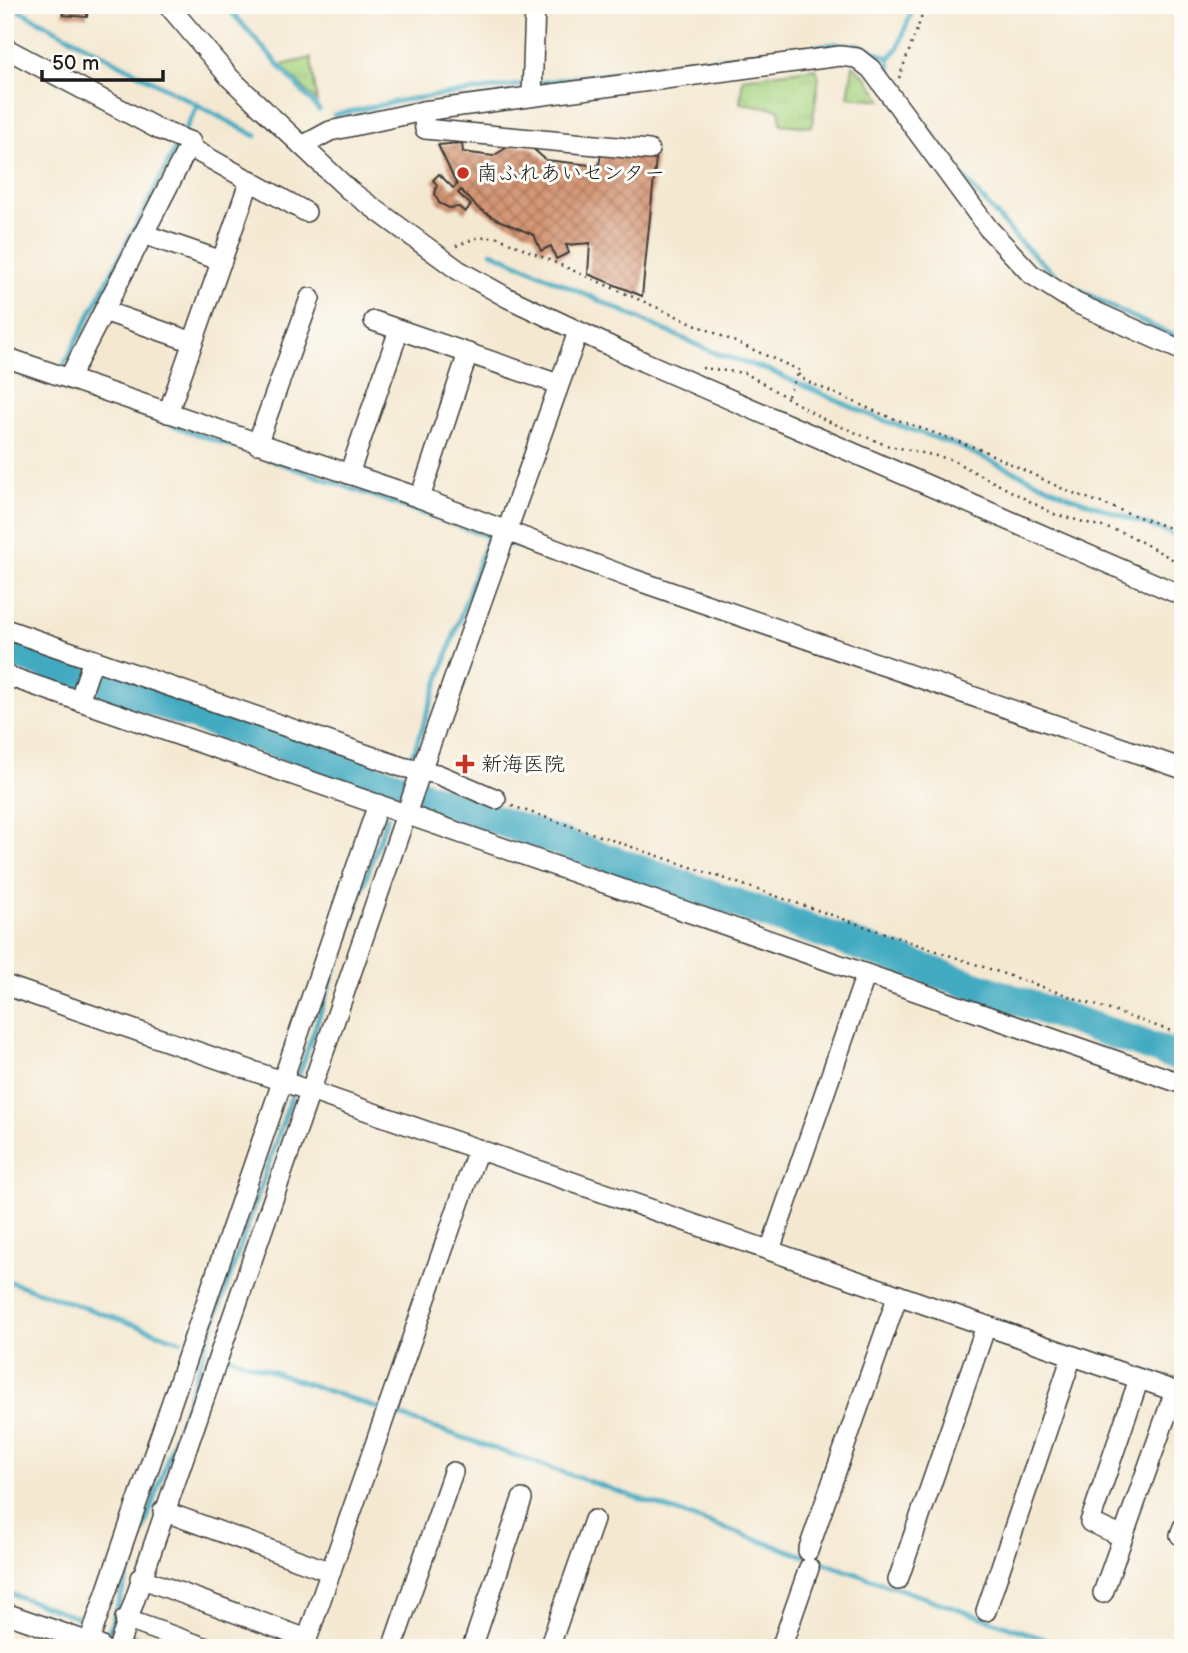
<svg xmlns="http://www.w3.org/2000/svg" width="1188" height="1653" viewBox="0 0 1188 1653" font-family="'Balsamiq Sans','Klee One',sans-serif">
<style>
.grass{fill:url(#grass-tufts);stroke:#62784e;stroke-width:2}
.lines{fill:none;stroke-linecap:round;stroke-linejoin:round}
.stream{stroke:#42aac1;stroke-width:5}
.river{stroke:#42aac1;stroke-width:30}
.building{fill:url(#building-cross-hatch)}
.minor-casing{stroke:#3c3b37;stroke-width:22}
.path{stroke:#3c3b37;stroke-width:2.5;stroke-dasharray:2 5;stroke-linecap:butt}
.minor{stroke:#fff;stroke-width:19}
.poi-dot{fill:#c8321e;stroke:#fdfcf7;stroke-width:2.5}
.labels{text-anchor:middle;stroke-width:6;stroke-linejoin:round;paint-order:stroke}
.poi-label{font-size:21px;fill:#1c1c1c;stroke:#fdfcf7;text-anchor:start}
</style>
<defs>
<pattern id="grass-tufts" width="24" height="20" patternUnits="userSpaceOnUse" patternTransform="scale(1.75)"><rect width="24" height="20" fill="#a7d380"/><path d="M3 7l-1-3M5 7V3M7 7l1-3M15 17l-1-3M17 17v-4M19 17l1-3" fill="none" stroke="#8fb56e"/></pattern>
<pattern id="building-cross-hatch" width="8" height="8" patternUnits="userSpaceOnUse" patternTransform="scale(1.75)"><rect width="8" height="8" fill="#d59776"/><path d="M0 0l8 8M0 8l8-8" fill="none" stroke="#ac7a60"/></pattern>
</defs>
<rect width="100%" height="100%" fill="#fdfcf7"/>
<filter id="ink" filterUnits="userSpaceOnUse"><feTurbulence type="fractalNoise" baseFrequency=".0143" numOctaves="2"/><feDisplacementMap in="SourceGraphic" scale="14" xChannelSelector="R" yChannelSelector="G"/><feConvolveMatrix kernelMatrix="1 2 1 2 8 2 1 2 1" color-interpolation-filters="sRGB"/></filter>
<filter id="wash" filterUnits="userSpaceOnUse"><feTurbulence type="fractalNoise" baseFrequency=".00686" numOctaves="4" result="noise"/><feDisplacementMap in="SourceGraphic" scale="28" xChannelSelector="R" yChannelSelector="G"/><feGaussianBlur stdDeviation="1.57" result="paint"/><feColorMatrix in="noise" values="0 0 0 0 0 0 0 0 0 0 0 0 0 0 0 0 0 1.4 0 .05"/><feComposite in="paint" operator="in"/></filter>
<g filter="url(#wash)">
<rect width="100%" height="100%" fill="#f4e8d1"/>
<g class="grass">
<polygon points="311,58 317,102 281,65"/>
<polygon points="853,65 868,79 882,100 848,97"/>
<polygon points="815,68 819,77 812,127 781,124 779,109 740,103 743,78"/>
</g>
<g class="lines">
<g class="stream">
<polyline points="9,5 256,136"/>
<polyline points="225,5 319,110"/>
<polyline points="889,58 891,76 904,96 971,186 1019,241 1059,278 1109,306 1183,340"/>
<polyline points="334,115 404,100 836,44 860,45 889,58 898,48 914,5"/>
<polyline points="183,133 198,105"/>
<polyline points="492,252 715,353 768,370 877,418 953,444 1069,496 1183,538"/>
<polyline points="5,368 82,393"/>
<polyline points="60,373 179,142"/>
<polyline points="98,399 498,540"/>
<polyline points="507,543 554,559"/>
<polyline points="409,759 415,749 488,536"/>
<polyline points="399,786 404,775"/>
<polyline points="392,793 396,785"/>
<polyline points="5,1280 181,1341"/>
<polyline points="230,1357 1070,1648"/>
<polyline points="1114,1360 1183,1384"/>
<polyline points="5,1592 92,1622"/>
<polyline points="127,1634 167,1648"/>
<polyline points="104,1645 387,817"/>
</g>
<polyline class="river" points="5,650 1183,1058"/>
</g>
<g id="blocks">
<g class="building">
<polygon points="64,5 88,5 87,17 63,15"/>
<polygon points="462,143 463,152 493,156 511,145 531,147 546,160 599,166 601,153 656,158 642,296 588,274 590,243 566,245 569,253 556,259 551,246 541,251 534,235 496,219 478,208 461,190 458,193 471,205 465,212 459,207 449,208 439,203 435,194 437,185 433,180 439,174 453,188 457,185 438,145"/>
</g>
</g>
</g>
<g filter="url(#ink)">
<use href="#blocks" fill-opacity="0" stroke="#3c3b37" stroke-width="2"/>
<g class="lines">
<defs>
<g id="minor">
<polyline points="168,5 230,78 349,190 458,270 508,298 644,362 1183,596"/>
<polyline points="5,48 160,130 191,142 69,378"/>
<polyline points="532,96 535,5"/>
<polyline points="423,111 425,129 649,150"/>
<polyline points="302,146 330,131 423,111 840,56 857,58 871,69 988,228 1031,274 1076,303 1183,351"/>
<polyline points="189,147 306,212"/>
<polyline points="143,234 222,261"/>
<polyline points="104,311 193,342"/>
<polyline points="374,321 558,384"/>
<polyline points="5,357 420,498 633,579 1183,769"/>
<polyline points="168,413 250,180"/>
<polyline points="257,444 310,298"/>
<polyline points="349,474 399,330"/>
<polyline points="420,498 468,353"/>
<polyline points="5,629 402,767 437,774 496,799"/>
<polyline points="5,675 1183,1084"/>
<polyline points="79,701 93,660"/>
<polyline points="5,985 1183,1394"/>
<polyline points="770,1250 866,974"/>
<polyline points="163,1511 331,1572"/>
<polyline points="1180,1535 1183,1527"/>
<polyline points="1123,1537 1090,1522 1139,1379"/>
<polyline points="808,1551 898,1295"/>
<polyline points="140,1578 307,1639"/>
<polyline points="898,1580 986,1326"/>
<polyline points="1103,1593 1175,1391"/>
<polyline points="986,1611 1072,1356"/>
<polyline points="5,1613 100,1646"/>
<polyline points="125,1619 207,1648"/>
<polyline points="89,1642 378,804"/>
<polyline points="118,1648 422,768 578,332"/>
<polyline points="304,1648 478,1149"/>
<polyline points="392,1648 453,1472"/>
<polyline points="472,1648 522,1499"/>
<polyline points="549,1648 594,1520"/>
<polyline points="781,1648 809,1568"/>
</g>
</defs>
<use href="#minor" class="minor-casing"/>
<g class="path">
<polyline points="899,78 926,5"/>
<polyline points="456,246 476,238 497,237 799,370 788,396"/>
<polyline points="702,368 745,373 825,420 886,445 950,459 1054,514 1125,533 1183,565"/>
<polyline points="798,374 806,381 884,415 982,450 1065,490 1183,533"/>
<polyline points="512,806 1183,1035"/>
</g>
<use href="#minor" class="minor"/>
</g>
</g>
<g class="poi-dot">
<circle cx="463" cy="173" r="7"/>
<path d="M461.5 753.5h7v7h7v7h-7v7h-7v-7h-7v-7h7z"/>
</g>
<g class="labels">
<g class="poi-label">
<text x="477" y="180">南ふれあいセンター</text>
<text x="481" y="771">新海医院</text>
</g>
</g>
<rect width="1188" height="1653" fill="none" stroke="#fdfcf7" stroke-width="28"/>
<path d="M42 70v10h121v-10" fill="none" stroke="#1c1c1c" stroke-width="3.5"/>
<text x="52" y="70" font-size="21" fill="#1c1c1c" stroke="#fdfcf7" stroke-width="5" paint-order="stroke">50 m</text>
</svg>
